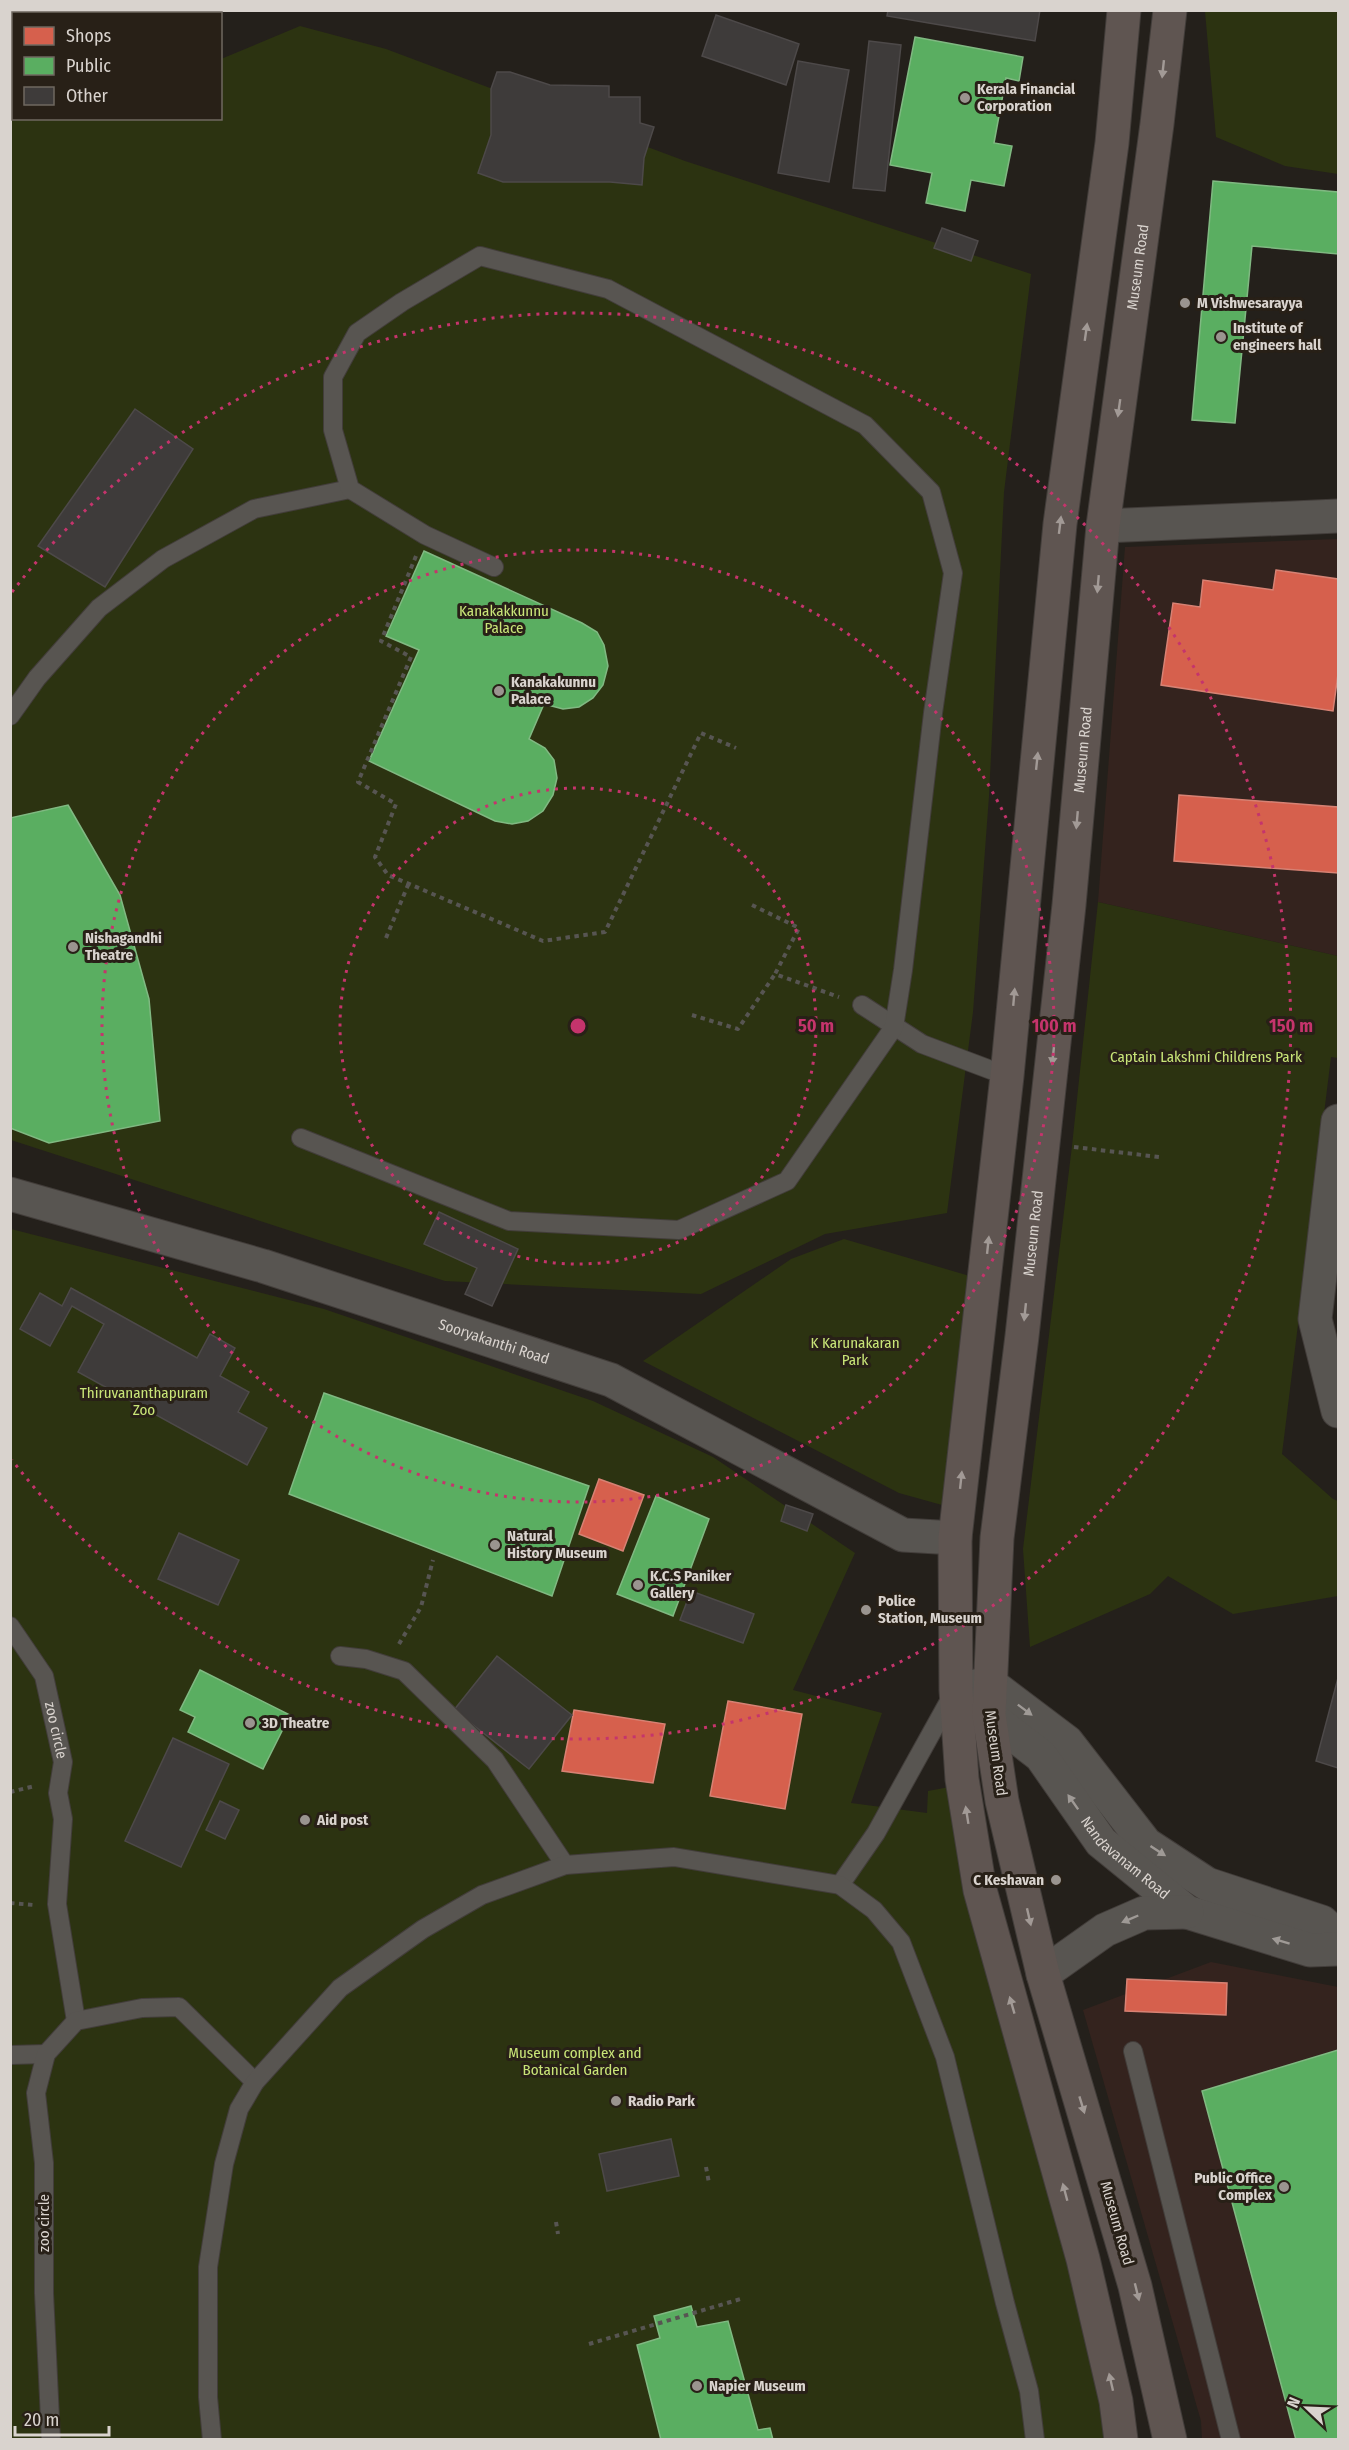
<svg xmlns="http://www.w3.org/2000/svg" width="1349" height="2450" viewBox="0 0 1349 2450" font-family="'Fira Sans Condensed',sans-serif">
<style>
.commercial{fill:#34231e}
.green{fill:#2c3311}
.shops{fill:#d6604d;stroke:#d78274;stroke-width:1.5}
.public{fill:#5aae61;stroke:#80b982;stroke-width:1.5}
.building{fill:#3e3b3a;stroke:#4d4949;stroke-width:1.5}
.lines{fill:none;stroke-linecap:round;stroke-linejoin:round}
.service-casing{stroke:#423d3a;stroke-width:20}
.minor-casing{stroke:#423d3a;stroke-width:35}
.tertiary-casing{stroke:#423d3a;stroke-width:35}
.primary-casing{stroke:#423d3a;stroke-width:35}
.path{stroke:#575552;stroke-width:4;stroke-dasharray:4.5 4.5;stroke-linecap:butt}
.service{stroke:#585551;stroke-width:18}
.minor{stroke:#585551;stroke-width:33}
.tertiary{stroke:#585551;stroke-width:33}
.primary{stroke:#5f5551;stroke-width:33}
.oneway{fill:#a29a96}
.oneway2{fill:#9f9a96}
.ring{fill:none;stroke:#c5346c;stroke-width:3;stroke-dasharray:3 6}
.poi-dot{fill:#9a948f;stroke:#282017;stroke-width:2}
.labels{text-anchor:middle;stroke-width:6;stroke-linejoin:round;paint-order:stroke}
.poi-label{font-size:15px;font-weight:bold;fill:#d9d3ce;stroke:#282017;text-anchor:start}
.street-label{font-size:15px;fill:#d9d3ce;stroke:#282017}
.park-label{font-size:15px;fill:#c9e578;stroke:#282017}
.centre{fill:#c5346c;stroke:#282017;stroke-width:3}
.ring-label{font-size:18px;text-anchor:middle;font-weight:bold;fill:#c5346c;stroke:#282017;stroke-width:6;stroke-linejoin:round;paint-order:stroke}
</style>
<rect width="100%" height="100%" fill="#24201b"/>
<g class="commercial">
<polygon points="1338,539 1338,956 1098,902 1125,547"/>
<polygon points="1211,1962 1338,1987 1338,2439 1202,2439 1201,2421 1083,2010"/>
</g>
<g class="green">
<polygon points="1205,11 1338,11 1338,174 1285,166 1216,137"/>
<polygon points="300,26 386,49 685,161 1031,274 1004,492 989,796 973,1012 947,1213 825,1234 701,1294 445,1281 11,1140 10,83 13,81 14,118 220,118 221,59"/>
<polygon points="1098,902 1338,956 1338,1058 1331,1057 1282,1454 1333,1499 1338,1501 1338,1596 1233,1614 1168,1576 1150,1594 1030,1647 1023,1549 1072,1146"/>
<polygon points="11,1229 324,1309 593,1401 713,1457 855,1553 793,1690 882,1713 851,1803 927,1813 928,1791 955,1786 1118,2439 11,2439"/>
<polygon points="844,1239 973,1277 942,1505 899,1493 643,1361 791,1259"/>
</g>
<g class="shops">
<polygon points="1276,570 1338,579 1338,674 1333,711 1161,685 1173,603 1200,607 1203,580 1273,590"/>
<polygon points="1179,795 1338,807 1338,873 1174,861"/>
<polygon points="599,1479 644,1495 623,1551 579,1534"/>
<polygon points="728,1701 802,1714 785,1809 710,1796"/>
<polygon points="574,1710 665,1724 653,1783 562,1771"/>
<polygon points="1127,1979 1227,1983 1226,2015 1125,2011"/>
</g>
<g class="public">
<polygon points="915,37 1023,57 1019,81 1006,78 994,143 1012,146 1004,186 971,180 965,211 926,203 932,173 890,165"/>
<polygon points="1213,181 1338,192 1338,254 1252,246 1235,423 1192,420"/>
<polygon points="424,551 582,623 597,632 604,645 608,666 603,685 593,698 579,707 563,709 544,704 529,739 545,748 554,760 557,778 553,795 543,811 528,821 512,824 495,821 369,761 419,650 386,636"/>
<polygon points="68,805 120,895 149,999 160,1121 49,1143 10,1128 10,818"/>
<polygon points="324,1393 589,1486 552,1596 289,1494"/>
<polygon points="656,1496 709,1519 673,1616 617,1594"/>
<polygon points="200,1670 290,1715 263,1769 188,1732 195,1717 180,1710"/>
<polygon points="1338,2050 1338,2440 1296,2440 1202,2091"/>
<polygon points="691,2306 697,2327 728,2321 758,2430 770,2428 773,2440 661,2440 637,2345 660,2338 654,2316"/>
</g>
<g class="building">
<polygon points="92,10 137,10 135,14 95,14"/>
<polygon points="888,10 1040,10 1035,41 887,16"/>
<polygon points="716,15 799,44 786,85 702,56"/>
<polygon points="869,41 901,45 885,191 853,188"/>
<polygon points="798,61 849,70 829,182 778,173"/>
<polygon points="497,72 510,72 550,85 609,86 609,97 640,97 640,123 654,127 644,158 642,185 610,182 503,182 478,173 491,135 491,89"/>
<polygon points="942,228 978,241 971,261 934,248"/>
<polygon points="135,409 193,449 105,587 38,546"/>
<polygon points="439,1212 518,1249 492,1306 465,1294 477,1268 424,1244"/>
<polygon points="71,1288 197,1358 210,1334 235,1348 220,1376 249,1392 238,1412 267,1428 247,1465 78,1372 104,1324 72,1306 50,1346 20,1329 40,1293 62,1306"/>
<polygon points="786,1505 813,1514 807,1531 781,1521"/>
<polygon points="179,1533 239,1560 218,1605 158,1579"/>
<polygon points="691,1591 754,1614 743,1643 680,1620"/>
<polygon points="497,1656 572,1715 529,1769 454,1710"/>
<polygon points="1338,1678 1338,1768 1316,1761"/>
<polygon points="173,1738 229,1764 181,1867 125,1841"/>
<polygon points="220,1801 239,1810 225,1839 206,1830"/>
<polygon points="671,2139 679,2176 607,2191 599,2154"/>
</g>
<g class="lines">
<defs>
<g id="service">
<polyline points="10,716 37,678 99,608 163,559 254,509 350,489"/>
<polyline points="862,1005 922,1044 1007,1076"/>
<polyline points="301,1138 509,1221 679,1230 787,1181 894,1027 903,970 933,713 953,573 931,492 865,425 608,289 480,256 402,302 357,333 333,377 333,430 350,489 425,535 494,567"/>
<path id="s1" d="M10,1626L44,1676L63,1762L58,1793L63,1819L57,1904L76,2021"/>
<polyline points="340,1656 366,1659 404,1671 495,1760 565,1865"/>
<polyline points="840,1885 876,1833 953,1694"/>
<polyline points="1133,2051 1231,2440"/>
<polyline points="10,2055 46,2054"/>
<polyline points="51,2440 44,2293 44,2163 36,2093 46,2054 76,2021 142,2008 179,2007 255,2082"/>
<polyline points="212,2440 208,2397 208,2267 224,2164 239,2109 255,2082 340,1988 423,1929 482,1895 565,1865 674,1857 840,1885 874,1910 901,1942 945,2057 1005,2303 1029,2391 1035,2440"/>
</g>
<g id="minor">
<polyline points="1103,526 1338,516"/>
<polyline points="1338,1121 1315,1319 1338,1411"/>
<path id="s2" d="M10,1194L263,1266L611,1380L903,1535L955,1538"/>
</g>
<g id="tertiary">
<polyline points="966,1688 989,1683 1067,1742 1146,1844 1207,1884 1322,1922 1338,1937"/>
<path id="s3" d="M974,1704L1041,1756L1101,1842L1187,1912L1310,1950L1338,1949"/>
<polyline points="1043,1974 1105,1930 1144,1913 1187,1912"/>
</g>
<g id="primary">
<polyline points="1121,2440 1116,2401 1083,2259 980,1890 962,1779 956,1690 955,1538 1007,1076 1060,524 1112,143 1124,10"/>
<path id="s4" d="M1170,2440L1135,2286L1043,1974L1002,1801L989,1715L997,1538L1022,1336L1069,905L1103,526L1157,124L1170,10"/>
</g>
</defs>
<use href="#service" class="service-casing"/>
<use href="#minor" class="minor-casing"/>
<use href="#tertiary" class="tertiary-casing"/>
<use href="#primary" class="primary-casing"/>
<g class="path">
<polyline points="416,556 381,641 411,657 358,782 396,804 375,857 388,875 543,941 605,932 701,733 736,748"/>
<polyline points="752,905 799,928 775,974 839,997"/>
<polyline points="386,938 408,885"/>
<polyline points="692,1015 738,1029 775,974"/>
<polyline points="1074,1147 1159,1157"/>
<polyline points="399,1644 421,1607 433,1560"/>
<polyline points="10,1792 35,1786"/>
<polyline points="10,1903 34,1905"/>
<polyline points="706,2167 709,2183"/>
<polyline points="556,2222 558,2234"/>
<polyline points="589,2344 744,2298"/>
</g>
<use href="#service" class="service"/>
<use href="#minor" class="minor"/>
<use href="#tertiary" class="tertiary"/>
<use href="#primary" class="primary"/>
</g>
<defs><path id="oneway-solid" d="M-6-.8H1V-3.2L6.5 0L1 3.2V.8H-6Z" transform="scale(1.5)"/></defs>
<g class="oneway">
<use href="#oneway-solid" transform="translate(1163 69) rotate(96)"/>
<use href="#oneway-solid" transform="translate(1086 332) rotate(-82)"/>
<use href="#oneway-solid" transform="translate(1119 408) rotate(98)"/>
<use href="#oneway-solid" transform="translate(1060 525) rotate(-83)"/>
<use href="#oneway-solid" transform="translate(1098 584) rotate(95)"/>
<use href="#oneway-solid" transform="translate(1037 761) rotate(-84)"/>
<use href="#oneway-solid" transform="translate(1077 820) rotate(95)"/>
<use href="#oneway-solid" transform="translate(1014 997) rotate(-85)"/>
<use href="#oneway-solid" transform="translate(1053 1056) rotate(96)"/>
<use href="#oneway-solid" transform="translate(988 1245) rotate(-84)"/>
<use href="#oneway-solid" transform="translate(1025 1312) rotate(96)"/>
<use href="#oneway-solid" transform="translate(961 1480) rotate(-84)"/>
<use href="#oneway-solid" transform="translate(967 1815) rotate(-99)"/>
<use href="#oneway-solid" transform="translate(1029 1917) rotate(77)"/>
<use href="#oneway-solid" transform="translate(1012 2005) rotate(-106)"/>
<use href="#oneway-solid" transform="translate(1082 2105) rotate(73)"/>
<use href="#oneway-solid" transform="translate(1065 2192) rotate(-105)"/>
<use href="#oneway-solid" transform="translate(1137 2292) rotate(76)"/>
<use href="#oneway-solid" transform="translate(1111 2382) rotate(-103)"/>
</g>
<g class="oneway2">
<use href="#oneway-solid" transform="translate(1025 1710) rotate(37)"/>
<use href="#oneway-solid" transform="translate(1073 1802) rotate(-125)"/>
<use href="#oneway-solid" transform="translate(1158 1851) rotate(33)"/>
<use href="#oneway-solid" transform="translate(1130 1919) rotate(157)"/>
<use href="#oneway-solid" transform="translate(1281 1941) rotate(-163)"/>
</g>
<g class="ring">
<circle cx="578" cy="1026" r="238"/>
<circle cx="578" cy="1026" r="476"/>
<path d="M12 592A713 713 0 1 1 12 1460"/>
</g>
<g class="poi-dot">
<circle cx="965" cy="98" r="6"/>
<circle cx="1185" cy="303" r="6"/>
<circle cx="1221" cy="337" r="6"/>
<circle cx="499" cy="691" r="6"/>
<circle cx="73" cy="947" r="6"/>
<circle cx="495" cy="1545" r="6"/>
<circle cx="638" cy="1585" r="6"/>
<circle cx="866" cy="1610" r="6"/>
<circle cx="250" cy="1723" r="6"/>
<circle cx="305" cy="1820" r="6"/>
<circle cx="1056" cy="1880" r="6"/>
<circle cx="616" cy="2101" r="6"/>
<circle cx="1284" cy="2187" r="6"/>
<circle cx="697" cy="2386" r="6"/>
</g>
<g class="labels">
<g class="poi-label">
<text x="977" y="94">Kerala Financial<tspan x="977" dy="17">Corporation</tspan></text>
<text x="1197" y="308">M Vishwesarayya</text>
<text x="1233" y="333">Institute of<tspan x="1233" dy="17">engineers hall</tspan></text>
<text x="511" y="687">Kanakakunnu<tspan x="511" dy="17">Palace</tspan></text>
<text x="85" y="943">Nishagandhi<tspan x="85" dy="17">Theatre</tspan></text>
<text x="507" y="1541">Natural<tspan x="507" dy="17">History Museum</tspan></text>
<text x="650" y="1581">K.C.S Paniker<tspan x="650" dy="17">Gallery</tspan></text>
<text x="878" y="1606">Police<tspan x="878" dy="17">Station, Museum</tspan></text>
<text x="262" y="1728">3D Theatre</text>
<text x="317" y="1825">Aid post</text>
<text x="1044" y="1885" text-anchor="end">C Keshavan</text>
<text x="628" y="2106">Radio Park</text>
<text x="1272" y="2183" text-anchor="end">Public Office<tspan x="1272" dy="17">Complex</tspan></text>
<text x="709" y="2391">Napier Museum</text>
</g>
<g class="street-label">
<text dy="5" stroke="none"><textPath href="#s4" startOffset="2204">Museum Road</textPath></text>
<text dy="5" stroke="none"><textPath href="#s4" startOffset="1718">Museum Road</textPath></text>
<text dy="5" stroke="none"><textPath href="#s4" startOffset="1232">Museum Road</textPath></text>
<text dy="5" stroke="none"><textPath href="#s2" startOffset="506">Sooryakanthi Road</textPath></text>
<text dy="5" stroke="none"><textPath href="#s1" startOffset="116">zoo circle</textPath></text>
<text transform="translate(996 1753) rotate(82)" y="5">Museum Road</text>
<text dy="5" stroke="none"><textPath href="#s3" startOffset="218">Nandavanam Road</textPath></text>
<text transform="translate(44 2223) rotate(-90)" y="5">zoo circle</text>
<text transform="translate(1117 2223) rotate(74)" y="5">Museum Road</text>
</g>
<g class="park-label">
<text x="504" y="616">Kanakakkunnu<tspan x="504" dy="17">Palace</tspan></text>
<text x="1206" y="1062">Captain Lakshmi Childrens Park</text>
<text x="855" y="1348">K Karunakaran<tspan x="855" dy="17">Park</tspan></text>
<text x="144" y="1398">Thiruvananthapuram<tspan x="144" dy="17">Zoo</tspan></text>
<text x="575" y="2058">Museum complex and<tspan x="575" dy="17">Botanical Garden</tspan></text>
</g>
</g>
<circle cx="578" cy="1026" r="9" class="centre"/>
<g class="ring-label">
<text x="816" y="1032">50 m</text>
<text x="1054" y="1032">100 m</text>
<text x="1291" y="1032">150 m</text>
</g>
<rect width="1349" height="2450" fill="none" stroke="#d9d3ce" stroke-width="24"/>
<rect x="12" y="12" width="210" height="108" fill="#282017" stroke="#6f6860" stroke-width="1.5"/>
<rect x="24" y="27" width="30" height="18" fill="#d6604d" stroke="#6f6860" stroke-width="1.5"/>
<text x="66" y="42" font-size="18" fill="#d9d3ce">Shops</text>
<rect x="24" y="57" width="30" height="18" fill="#5aae61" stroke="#6f6860" stroke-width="1.5"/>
<text x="66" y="72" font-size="18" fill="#d9d3ce">Public</text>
<rect x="24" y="87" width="30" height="18" fill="#3e3b3a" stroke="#6f6860" stroke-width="1.5"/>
<text x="66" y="102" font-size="18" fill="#d9d3ce">Other</text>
<g transform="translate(1307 2408) rotate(293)" stroke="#282017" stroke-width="4.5" paint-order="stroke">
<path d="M0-4.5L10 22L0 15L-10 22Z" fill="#d9d3ce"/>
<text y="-9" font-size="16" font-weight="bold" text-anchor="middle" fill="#d9d3ce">N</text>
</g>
<path d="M15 2426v9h94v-9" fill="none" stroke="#d9d3ce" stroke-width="3"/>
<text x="24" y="2426" font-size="18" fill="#d9d3ce" stroke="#282017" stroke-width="4.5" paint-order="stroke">20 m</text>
</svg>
